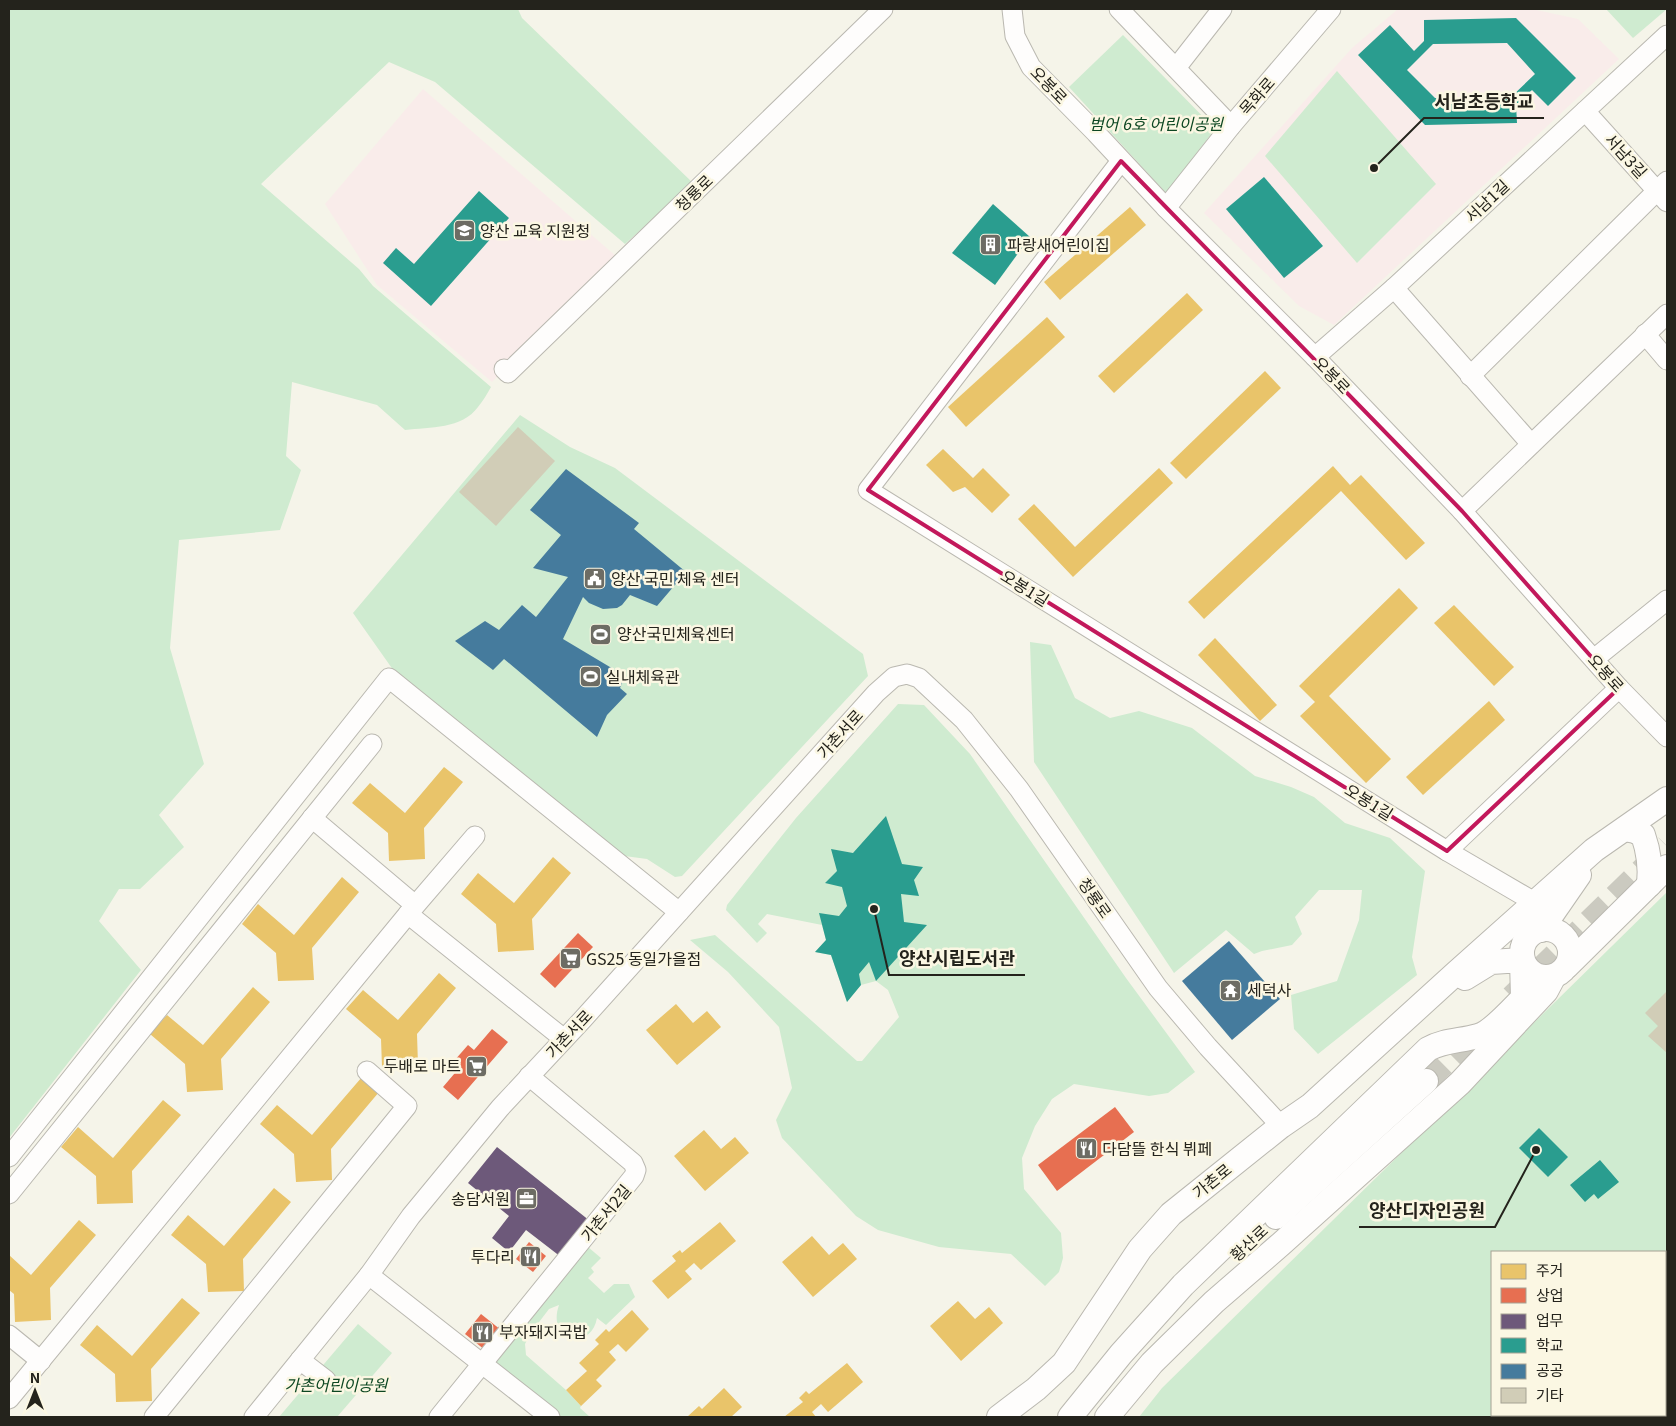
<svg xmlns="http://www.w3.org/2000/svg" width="1676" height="1426" viewBox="0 0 1676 1426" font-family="Georgia,'Noto Sans KR',serif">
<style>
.education{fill:#f9ecea}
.green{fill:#cfebd0;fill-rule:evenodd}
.homes{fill:#e9c46a}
.shops{fill:#e76f51}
.offices{fill:#6d597a}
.schools{fill:#2a9d8f;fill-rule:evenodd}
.public{fill:#457b9d}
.building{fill:#d1cdb7}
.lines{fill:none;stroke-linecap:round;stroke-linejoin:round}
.major-tunnel{stroke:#cbcac0;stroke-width:24;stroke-dasharray:24 12;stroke-linecap:butt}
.minor-casing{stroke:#bab8b0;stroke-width:21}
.major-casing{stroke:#bab8b0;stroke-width:26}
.minor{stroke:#fefdfc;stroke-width:19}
.major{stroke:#fefdfc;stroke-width:24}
.marked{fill:none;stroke:#c2185b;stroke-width:4;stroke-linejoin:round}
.labels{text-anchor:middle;stroke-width:5;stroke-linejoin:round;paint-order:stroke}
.street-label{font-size:16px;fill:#24231c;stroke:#fbf7e3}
.park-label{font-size:16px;font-style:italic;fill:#0d4722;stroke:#fbf7e3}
.poi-label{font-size:16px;fill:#24231c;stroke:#fbf7e3;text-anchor:start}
.leader{fill:none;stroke:#24231c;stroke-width:2}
.callout-dot{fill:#24231c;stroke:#fbf7e3;stroke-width:2}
.callout-label{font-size:18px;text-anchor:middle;font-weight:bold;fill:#24231c;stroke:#fbf7e3;stroke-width:5;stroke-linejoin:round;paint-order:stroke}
</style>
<rect width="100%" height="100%" fill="#f5f4e9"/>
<g class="education">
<polygon points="1398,9 1532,9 1578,19 1619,59 1334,325 1299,306 1204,213 1352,48"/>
<polygon points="423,89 617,257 492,382 377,285 325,204"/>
</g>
<g class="green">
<path d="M9,9H518L522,18L693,183L625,244L435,82L389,62L261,184L359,269L373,286L491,387C487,394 483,401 478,407C462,429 430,427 405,430L377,405L292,382L286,456L301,470L280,530L179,540L170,648L204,764L159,815L184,847L140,889H119L99,921L141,970L9,1138Z"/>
<polygon points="1606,9 1667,9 1633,38"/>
<polygon points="1123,35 1215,129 1166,193 1069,87"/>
<polygon points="1337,71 1436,184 1357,263 1265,156"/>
<polygon points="520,415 570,447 615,468 863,654 868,676 682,876 675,877 647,859 617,855 396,674 353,613"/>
<polygon points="1030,642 1051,645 1075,698 1110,718 1139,711 1192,728 1255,776 1291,787 1314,797 1345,823 1390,838 1425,871 1412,957 1417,975 1318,1054 1294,1029 1291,995 1337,981 1359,920 1362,890 1319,890 1295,917 1302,934 1292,945 1262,951 1254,954 1226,930 1174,973 1034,762"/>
<polygon points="898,704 924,705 970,754 1126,978 1195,1072 1168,1093 1149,1096 1074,1084 1052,1099 1035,1126 1022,1158 1024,1189 1061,1233 1063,1258 1059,1272 1045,1286 1011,1254 939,1247 878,1230 856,1216 782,1138 776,1120 792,1088 779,1027 728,972 690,940 715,935 857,1061 862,1061 899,1017 888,990 876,981 861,985 847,1002 831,955 815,952 826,940 822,925 767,914 758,924 767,933 757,943 726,910 727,905 796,818"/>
<path d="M1667,892V1417H1139L1162,1388ZM1492,1252H1665V1415H1492Z"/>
<path d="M588,1247L601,1258L591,1268L594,1272L588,1278L604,1293L614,1284H629L635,1297L606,1325L597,1318C591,1352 546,1342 559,1305L549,1309L530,1334L525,1344L526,1355L566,1390L581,1406L580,1408L590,1417H560L537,1399L496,1364L497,1358Z"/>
<polygon points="358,1324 392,1353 337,1417 279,1417"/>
</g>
<g class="homes">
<polygon points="1130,207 1146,225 1060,300 1044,282"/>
<polygon points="1187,293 1203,310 1114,393 1098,376"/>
<polygon points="1047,317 1065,337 966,427 948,407"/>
<polygon points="1265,371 1281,388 1186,479 1170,463"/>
<polygon points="943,449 973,478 983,468 1010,495 992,513 965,487 953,492 926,465"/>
<polygon points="1333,466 1350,485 1361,475 1425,543 1406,560 1341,491 1204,619 1188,602"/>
<polygon points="1159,468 1173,483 1073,577 1018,519 1034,504 1075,547"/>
<polygon points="1399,588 1418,608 1329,696 1391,759 1366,783 1300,716 1315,702 1299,686"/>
<polygon points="1454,605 1514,667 1494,686 1434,623"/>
<polygon points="1215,638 1277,705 1260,721 1198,655"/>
<polygon points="1489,701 1505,720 1423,795 1406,777"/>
<polygon points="444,767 463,782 424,828 425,859 389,861 388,833 352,803 370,783 405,813"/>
<polygon points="553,857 571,873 532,919 534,950 498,952 496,924 461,894 478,873 514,903"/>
<polygon points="342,877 359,892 312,948 314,980 278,981 276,953 242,924 258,904 294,935"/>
<polygon points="439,973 456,988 417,1034 418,1065 382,1067 381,1039 346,1009 363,990 398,1020"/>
<polygon points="253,987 270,1002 221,1059 223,1090 187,1092 185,1064 150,1034 167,1015 203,1045"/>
<polygon points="676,1004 693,1023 707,1011 721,1027 677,1065 646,1030"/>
<polygon points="362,1077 379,1092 331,1149 332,1180 296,1182 294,1154 260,1124 277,1105 312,1135"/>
<polygon points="163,1100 181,1115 132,1171 133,1203 97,1204 96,1176 61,1147 78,1127 113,1158"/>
<polygon points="704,1130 721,1149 735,1137 749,1153 705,1191 674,1156"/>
<polygon points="274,1188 291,1202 243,1259 244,1291 208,1292 206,1264 171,1235 188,1215 224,1246"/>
<polygon points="79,1220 96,1235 50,1288 51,1320 15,1322 14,1294 9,1290 9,1255 31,1275"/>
<polygon points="720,1222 736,1241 701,1270 694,1263 685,1271 692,1279 668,1299 652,1281 676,1261 672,1256 680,1250 682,1253"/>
<polygon points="812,1236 829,1255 843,1243 857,1259 813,1297 782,1262"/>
<polygon points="182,1298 200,1313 151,1369 152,1401 116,1402 115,1374 80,1345 97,1325 132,1356"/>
<polygon points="958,1301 975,1319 989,1307 1003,1323 961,1361 930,1326"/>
<polygon points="632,1310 649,1329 626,1352 618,1344 609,1352 616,1360 596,1380 602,1386 581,1406 566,1390 587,1371 579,1363 599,1344 595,1340 606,1329 609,1332"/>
<polygon points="847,1363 863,1382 828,1412 821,1404 812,1412 816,1417 784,1417 803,1402 799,1398 806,1391 809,1394"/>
<polygon points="724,1388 742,1407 731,1417 687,1417 699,1406 702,1409"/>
</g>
<g class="shops">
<polygon points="578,933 593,947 555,988 540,974"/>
<polygon points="492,1029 508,1042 458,1100 443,1087 460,1067 454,1061 468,1045 474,1050"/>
<polygon points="1115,1107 1134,1132 1057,1191 1038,1165"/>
<polygon points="529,1242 546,1256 533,1272 516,1259"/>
<polygon points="481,1314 501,1330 485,1350 465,1334"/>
</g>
<polygon class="offices" points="497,1147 590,1221 561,1257 526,1230 509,1252 492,1238 509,1216 468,1183"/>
<g class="schools">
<path d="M1516,18L1576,78L1548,106L1532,90L1516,105L1517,123L1425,125L1358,55L1390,25L1414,51L1424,41V20ZM1507,43L1535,74L1510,98H1435L1407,70L1433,44Z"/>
<polygon points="1264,177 1323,246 1284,278 1226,209"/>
<polygon points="479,191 509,218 431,306 383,263 396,248 414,264"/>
<polygon points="993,204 1030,237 995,285 952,253"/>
<polygon points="886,816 902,864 923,867 914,880 919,896 901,894 904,922 927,925 876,981 869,962 859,974 861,985 847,1002 831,955 815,952 826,940 819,913 839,916 847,906 842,887 825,883 837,871 831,849 853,853"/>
<polygon points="1539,1128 1568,1157 1548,1177 1519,1148"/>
<polygon points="1600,1160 1619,1182 1598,1199 1594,1194 1585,1202 1570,1185"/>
</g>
<g class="public">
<polygon points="566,469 639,523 634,529 686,572 657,606 630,595 622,605 617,608 603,609 589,603 583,597 563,639 625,676 620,688 627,694 607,715 597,737 504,659 493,670 455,641 485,621 499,630 522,605 536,617 568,577 533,568 561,535 530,510"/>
<polygon points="1229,941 1280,999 1232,1040 1182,981"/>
</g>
<g class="building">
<polygon points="518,427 555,461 496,526 459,492"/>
<polygon points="1667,991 1667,1053 1648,1036 1658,1026 1645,1013"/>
</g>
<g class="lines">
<g class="major-tunnel">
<polyline points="1512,997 1667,846"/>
<polyline points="1426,1081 1477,1031"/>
</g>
<defs>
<g id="minor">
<polyline points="1012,9 1015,36 1031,67 1096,133 1166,208 1315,357 1462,511 1619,688 1667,737"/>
<polyline points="1119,9 1231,126"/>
<polyline points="1176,68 1222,9"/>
<polyline points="1585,111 1667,202"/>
<polyline points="1121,161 868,490 1447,851 1536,903"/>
<polyline points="1166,208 1231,126 1331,9"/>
<polyline points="1394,288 1531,444"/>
<polyline points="1645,334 1667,360"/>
<polyline points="1315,357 1394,288 1667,35"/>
<polyline points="504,369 508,373 883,9"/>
<polyline points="1470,376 1667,181"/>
<polyline points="1462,511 1667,314"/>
<polyline points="1594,659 1667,600"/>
<polyline points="312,818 415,905"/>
<polyline points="1447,851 1619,688"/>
<polyline points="408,914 564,1039"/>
<polyline points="9,1157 389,678 679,912"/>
<polyline points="9,1194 372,744"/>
<polyline points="369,1275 550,1417"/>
<polyline points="9,1335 41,1361"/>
<polyline points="300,1360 326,1380"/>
<polyline points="9,1399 408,914 475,836"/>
<polyline points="154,1417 407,1106 367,1071"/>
<polyline points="254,1417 369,1275 411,1216 500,1108 583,1019 876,693 894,677 907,674 919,678 964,720 1019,789 1158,988 1208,1047 1281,1126"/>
<polyline points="439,1417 634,1176 636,1170 633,1163 529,1076"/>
</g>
<g id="major">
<path d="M1625,829L1635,831L1643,835C1649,852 1651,867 1649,885"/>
<circle cx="1546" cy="953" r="24"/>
<polyline points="1541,930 1579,875"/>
<polyline points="1567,966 1667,867"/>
<polyline points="1276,1217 1426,1081"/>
<polyline points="999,1417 1036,1389 1064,1363 1140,1249 1171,1214 1281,1126 1310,1106 1456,973 1594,850 1667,799"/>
<path d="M1070,1417L1121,1354L1183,1285L1428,1049C1444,1040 1461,1041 1478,1036C1491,1033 1513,1008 1523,998L1522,960L1491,962L1465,978"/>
<polyline points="1107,1417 1152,1363 1214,1302 1281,1244 1460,1083 1546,991 1554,976"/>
</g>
</defs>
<use href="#minor" class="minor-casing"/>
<use href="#major" class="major-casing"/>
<use href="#minor" class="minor"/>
<use href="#major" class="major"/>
</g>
<path class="marked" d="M1121,161L1462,511L1619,688L1447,851L868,490Z"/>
<defs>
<symbol id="school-square" viewBox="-11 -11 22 22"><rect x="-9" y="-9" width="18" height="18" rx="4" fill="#6d6c64" stroke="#fbf7e3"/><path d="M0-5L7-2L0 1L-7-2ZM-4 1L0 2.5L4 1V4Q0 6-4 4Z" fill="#fff"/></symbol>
<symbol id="building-square" viewBox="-11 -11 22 22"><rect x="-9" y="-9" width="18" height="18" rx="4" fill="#6d6c64" stroke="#fbf7e3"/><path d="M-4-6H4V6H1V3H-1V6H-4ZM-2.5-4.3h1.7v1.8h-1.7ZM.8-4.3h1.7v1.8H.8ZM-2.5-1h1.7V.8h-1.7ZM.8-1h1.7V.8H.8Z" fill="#fff"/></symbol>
<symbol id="civic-square" viewBox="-11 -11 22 22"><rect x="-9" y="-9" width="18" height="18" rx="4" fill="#6d6c64" stroke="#fbf7e3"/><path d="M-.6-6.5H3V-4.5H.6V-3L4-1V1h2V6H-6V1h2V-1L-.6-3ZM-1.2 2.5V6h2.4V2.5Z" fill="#fff"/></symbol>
<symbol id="stadium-square" viewBox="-11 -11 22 22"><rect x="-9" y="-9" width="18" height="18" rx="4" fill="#6d6c64" stroke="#fbf7e3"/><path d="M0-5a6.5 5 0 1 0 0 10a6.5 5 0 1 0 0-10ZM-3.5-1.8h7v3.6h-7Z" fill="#fff"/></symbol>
<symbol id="supermarket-square" viewBox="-11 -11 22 22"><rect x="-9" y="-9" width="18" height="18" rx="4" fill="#6d6c64" stroke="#fbf7e3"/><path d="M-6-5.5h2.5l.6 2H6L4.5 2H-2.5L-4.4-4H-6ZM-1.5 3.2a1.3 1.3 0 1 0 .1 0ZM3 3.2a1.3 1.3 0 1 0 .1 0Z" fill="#fff"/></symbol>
<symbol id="temple-square" viewBox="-11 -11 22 22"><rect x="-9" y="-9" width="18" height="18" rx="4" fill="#6d6c64" stroke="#fbf7e3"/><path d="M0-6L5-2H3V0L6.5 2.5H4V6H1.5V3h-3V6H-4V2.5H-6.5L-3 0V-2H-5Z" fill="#fff"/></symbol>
<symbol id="restaurant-square" viewBox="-11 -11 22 22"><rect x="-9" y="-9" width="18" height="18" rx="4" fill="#6d6c64" stroke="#fbf7e3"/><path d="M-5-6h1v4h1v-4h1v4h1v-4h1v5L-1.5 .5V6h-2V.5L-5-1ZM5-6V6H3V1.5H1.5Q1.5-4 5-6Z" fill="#fff"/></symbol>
<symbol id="office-square" viewBox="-11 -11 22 22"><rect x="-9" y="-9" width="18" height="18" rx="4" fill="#6d6c64" stroke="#fbf7e3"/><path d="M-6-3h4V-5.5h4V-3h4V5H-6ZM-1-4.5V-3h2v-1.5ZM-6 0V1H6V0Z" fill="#fff"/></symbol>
</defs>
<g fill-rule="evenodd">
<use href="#school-square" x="452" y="218" width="25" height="25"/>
<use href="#building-square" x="978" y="232" width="25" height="25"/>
<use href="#civic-square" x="582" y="566" width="25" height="25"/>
<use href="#stadium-square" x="588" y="622" width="25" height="25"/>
<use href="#stadium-square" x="578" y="664" width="25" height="25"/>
<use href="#supermarket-square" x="558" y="946" width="25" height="25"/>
<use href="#temple-square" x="1218" y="978" width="25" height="25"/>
<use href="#supermarket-square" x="464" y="1054" width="25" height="25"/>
<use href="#restaurant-square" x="1074" y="1136" width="25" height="25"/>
<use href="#office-square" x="514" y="1186" width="25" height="25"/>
<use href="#restaurant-square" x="518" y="1244" width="25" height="25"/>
<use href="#restaurant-square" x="470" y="1320" width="25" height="25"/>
</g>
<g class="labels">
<g class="street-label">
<text transform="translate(1049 85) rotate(46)" y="6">오봉로</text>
<text transform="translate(1257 96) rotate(-49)" y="6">목화로</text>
<text transform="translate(1626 156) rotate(48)" y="6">서남3길</text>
<text transform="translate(694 193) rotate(-44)" y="6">청룡로</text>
<text transform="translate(1487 201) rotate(-43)" y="6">서남1길</text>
<text transform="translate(1332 375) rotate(46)" y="6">오봉로</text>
<text transform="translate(1025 588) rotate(32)" y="6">오봉1길</text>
<text transform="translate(1606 673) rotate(48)" y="6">오봉로</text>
<text transform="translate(840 734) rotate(-48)" y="6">가촌서로</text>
<text transform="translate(1369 802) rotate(32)" y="6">오봉1길</text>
<text transform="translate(1095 898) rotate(55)" y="6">청룡로</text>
<text transform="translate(569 1034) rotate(-47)" y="6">가촌서로</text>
<text transform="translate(1212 1181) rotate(-39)" y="6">가촌로</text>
<text transform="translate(606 1213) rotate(-51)" y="6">가촌서2길</text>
<text transform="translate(1249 1243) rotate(-43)" y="6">황산로</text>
</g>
<g class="park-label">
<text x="1156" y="130">범어 6호 어린이공원</text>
<text x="336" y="1391">가촌어린이공원</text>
</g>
<g class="poi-label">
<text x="480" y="237">양산 교육 지원청</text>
<text x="1007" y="251">파랑새어린이집</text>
<text x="611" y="585">양산 국민 체육 센터</text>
<text x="617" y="640">양산국민체육센터</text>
<text x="606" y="683">실내체육관</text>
<text x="586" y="965">GS25 동일가을점</text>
<text x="1247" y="996">세덕사</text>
<text x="461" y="1072" text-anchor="end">두배로 마트</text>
<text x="1102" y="1155">다담뜰 한식 뷔페</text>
<text x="510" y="1205" text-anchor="end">송담서원</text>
<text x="515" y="1263" text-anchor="end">투다리</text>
<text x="499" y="1338">부자돼지국밥</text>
</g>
</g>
<path class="leader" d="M1374 168L1424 118H1544M874 909L889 975H1025M1536 1150L1495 1227H1359"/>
<g class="callout-dot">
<circle cx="1374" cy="168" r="5"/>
<circle cx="874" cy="909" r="5"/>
<circle cx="1536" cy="1150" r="5"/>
</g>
<g class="callout-label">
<text x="1484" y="108">서남초등학교</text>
<text x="957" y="965">양산시립도서관</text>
<text x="1427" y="1217">양산디자인공원</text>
</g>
<rect width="1676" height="1426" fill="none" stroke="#24231c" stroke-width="20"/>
<rect x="1491" y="1251" width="175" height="165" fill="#fbf7e3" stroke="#a5a293"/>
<rect x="1501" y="1264" width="25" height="15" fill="#e9c46a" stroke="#a5a293"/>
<text x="1536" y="1276" font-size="15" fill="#24231c">주거</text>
<rect x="1501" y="1288" width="25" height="15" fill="#e76f51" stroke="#a5a293"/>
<text x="1536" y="1301" font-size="15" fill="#24231c">상업</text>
<rect x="1501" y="1314" width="25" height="15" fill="#6d597a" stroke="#a5a293"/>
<text x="1536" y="1326" font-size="15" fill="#24231c">업무</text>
<rect x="1501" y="1338" width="25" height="15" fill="#2a9d8f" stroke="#a5a293"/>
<text x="1536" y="1351" font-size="15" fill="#24231c">학교</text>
<rect x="1501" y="1364" width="25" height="15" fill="#457b9d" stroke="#a5a293"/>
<text x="1536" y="1376" font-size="15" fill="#24231c">공공</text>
<rect x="1501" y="1388" width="25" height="15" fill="#d1cdb7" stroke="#a5a293"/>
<text x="1536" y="1401" font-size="15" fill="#24231c">기타</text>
<g transform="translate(35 1391)" stroke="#fbf7e3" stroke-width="4" paint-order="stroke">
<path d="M0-4L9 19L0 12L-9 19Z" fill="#24231c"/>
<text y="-8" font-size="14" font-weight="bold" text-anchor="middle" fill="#24231c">N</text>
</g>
</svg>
